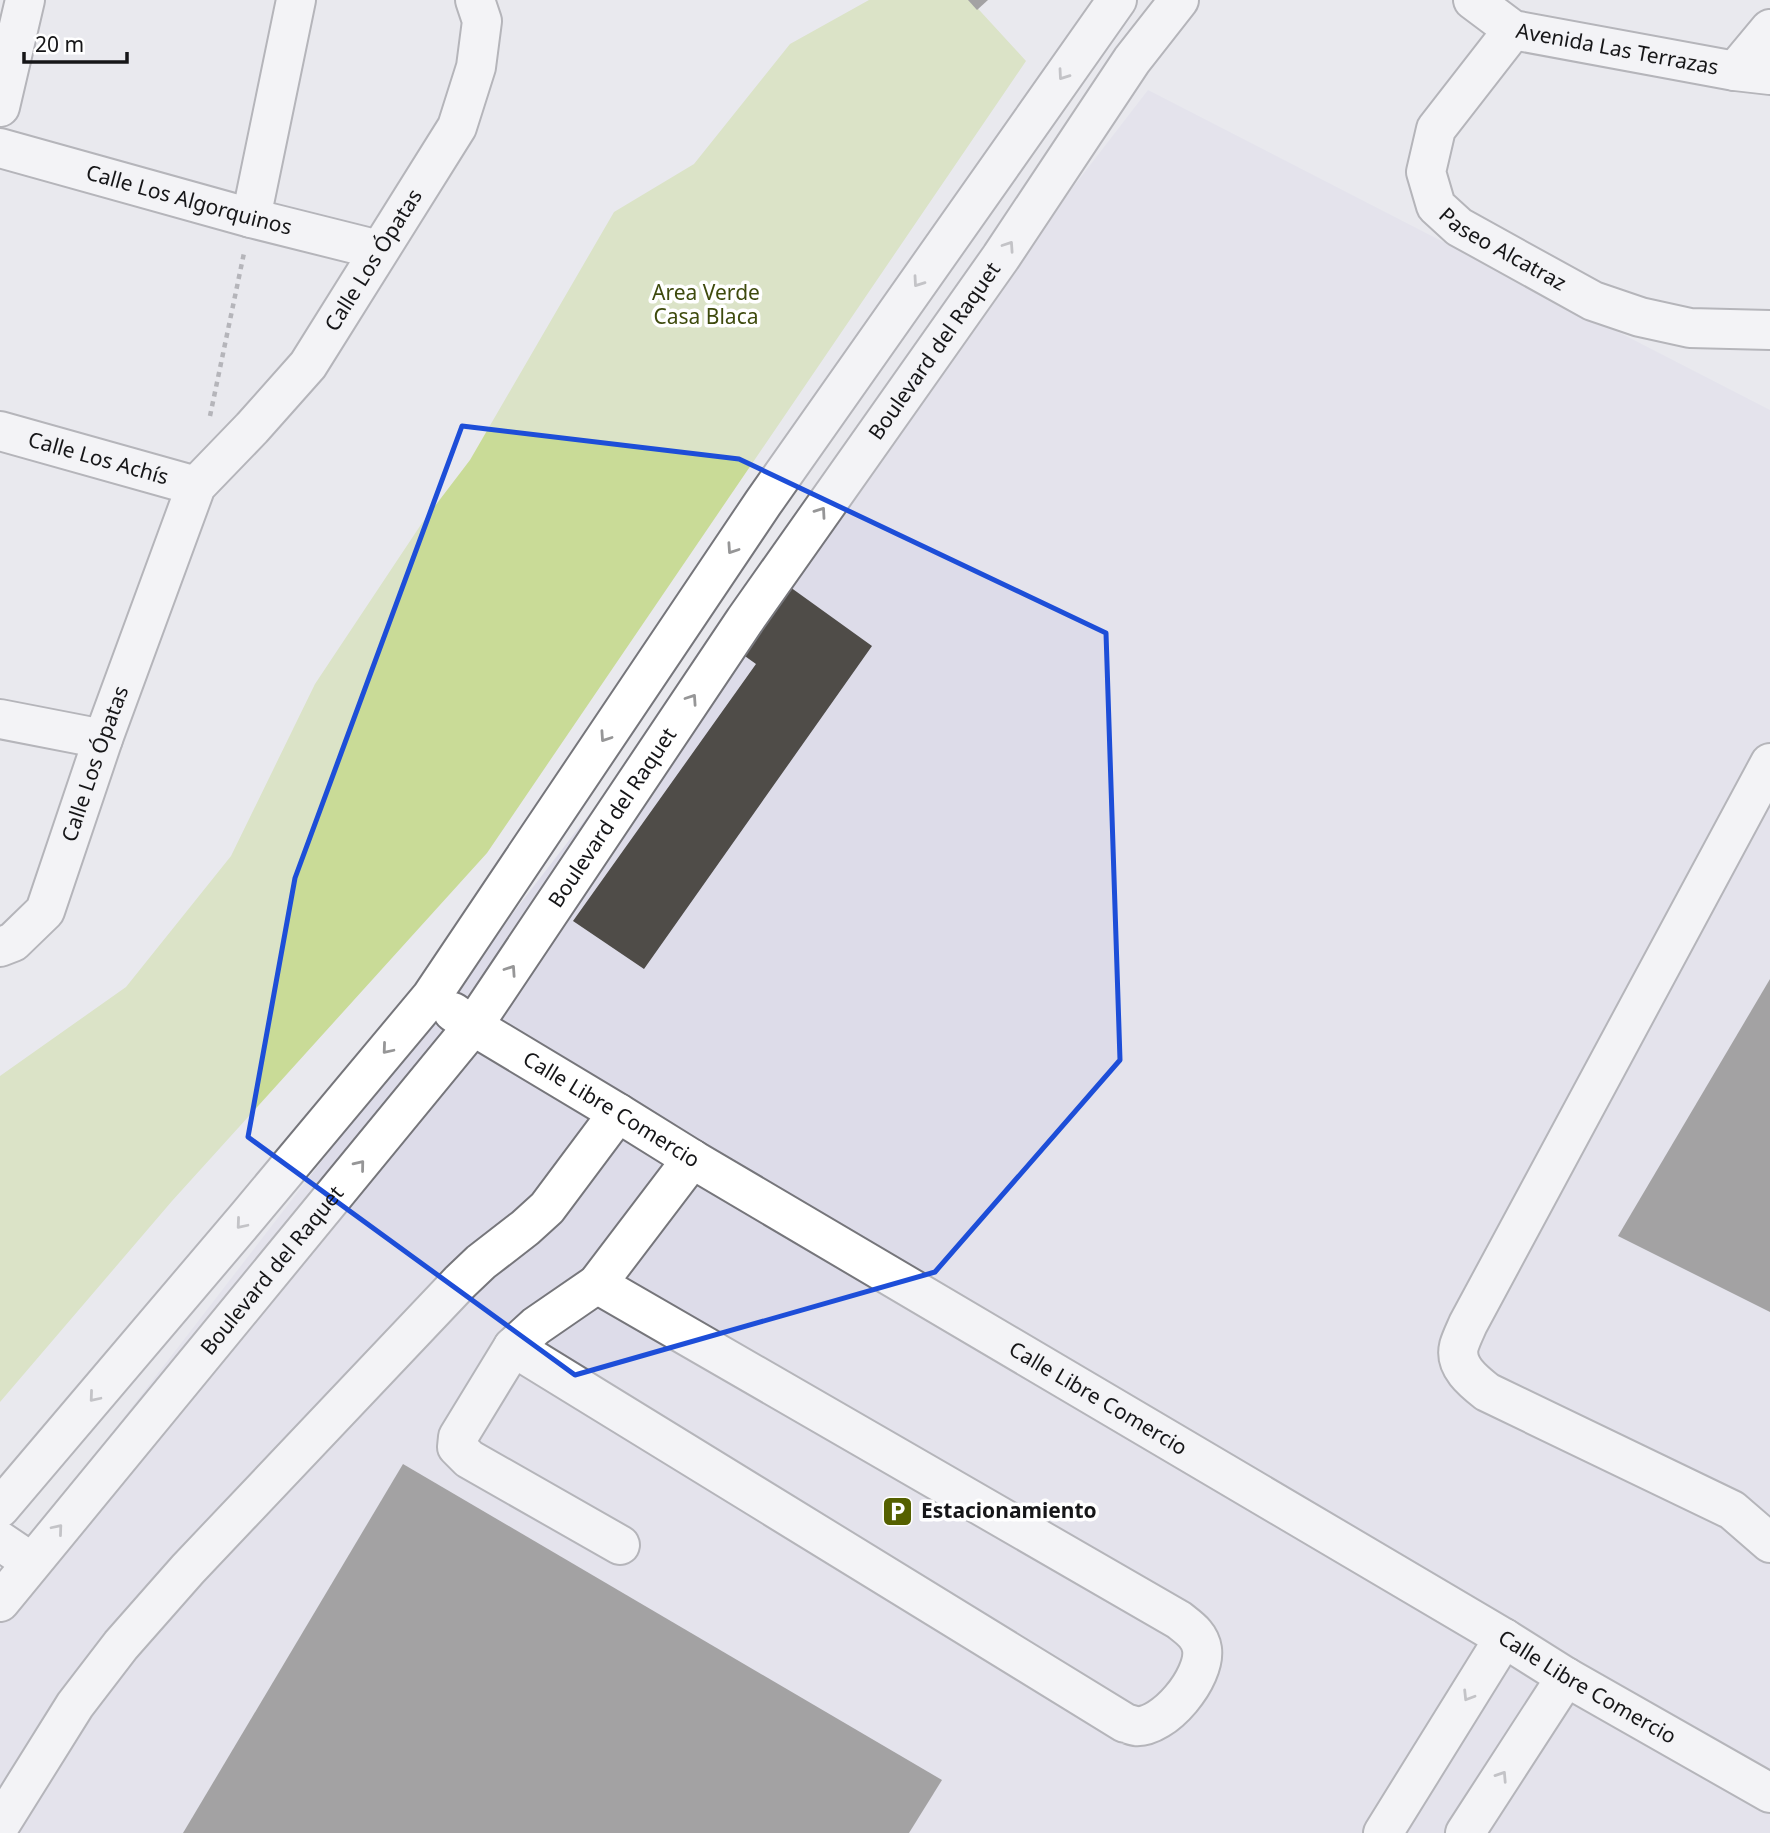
<svg xmlns="http://www.w3.org/2000/svg" width="1770" height="1833" viewBox="0 0 1770 1833" font-family="'Noto Sans',sans-serif">
<style>
.built{fill:#dddce9}
.green{fill:#c9db97}
.building{fill:#4f4c48}
.lines{fill:none;stroke-linecap:round;stroke-linejoin:round}
.minor-casing{stroke:#76767b;stroke-width:42}
.path{stroke:#76767a;stroke-width:4.5;stroke-dasharray:5 5;stroke-linecap:butt}
.minor{stroke:#fff;stroke-width:38}
.oneway{stroke:#969697}
.marked{fill:none;stroke:#1d4ed8;stroke-width:5;stroke-linejoin:round}
.labels{text-anchor:middle;stroke-width:7;stroke-linejoin:round;paint-order:stroke}
.street-label{font-size:21px;fill:#161618;stroke:#fff}
.park-label{font-size:21px;fill:#3e4a0d;stroke:#fff}
.poi-label{font-size:21px;font-weight:bold;fill:#161618;stroke:#fff;text-anchor:start}
</style>
<rect width="100%" height="100%" fill="#e9e9ee"/>
<polygon class="built" points="1148,90 1770,410 1770,1833 0,1833 0,1578"/>
<polygon class="green" points="869,0 970,0 1026,61 487,853 172,1201 0,1402 0,1076 126,987 231,856 315,684 422,523 470,460 614,212 694,164 790,44"/>
<g class="building">
<polygon points="968,0 988,0 977,10"/>
<polygon points="790,587 872,646 644,969 573,921 756,664 742,654"/>
<polygon points="1770,979 1770,1312 1618,1236"/>
<polygon points="403,1464 942,1780 909,1833 183,1833"/>
</g>
<g class="lines">
<defs>
<g id="minor">
<path id="s1" d="M1473,0L1513,30L1735,71L1770,75"/>
<path id="s2" d="M1513,30L1436,129L1426,172L1436,206L1459,227L1593,301L1640,317L1690,328L1770,330"/>
<polyline points="1735,71 1770,29"/>
<polyline points="0,107 25,0"/>
<path id="s3" d="M0,148L251,218L379,250"/>
<polyline points="251,218 296,0"/>
<path id="s4" d="M0,431L196,486"/>
<polyline points="0,719 103,739"/>
<path d="M1770,763L1468,1324C1465,1331 1461,1339 1459,1346C1454,1366 1473,1381 1487,1392L1732,1510L1770,1543"/>
<path id="s5" d="M0,947L13,942L45,911L103,739L196,486L252,428L308,365L457,127L476,67L482,21L475,0"/>
<path id="s6" d="M453,1012L473,1026L618,1113L692,1159L1504,1638L1566,1677L1770,1793"/>
<path d="M513,1347L1125,1723C1126,1723 1134,1726 1135,1726C1164,1729 1206,1677 1202,1649C1200,1635 1189,1628 1179,1620L597,1284"/>
<polyline points="0,1508 248,1216 431,997 763,503 1117,0"/>
<polyline points="0,1541 31,1562"/>
<polyline points="620,1545 469,1459 457,1447 458,1437 513,1347 536,1326 597,1284 692,1159"/>
<path id="s7" d="M0,1602L473,1026L745,620L1001,257L1132,60L1179,0"/>
<polyline points="0,1825 75,1705 121,1645 188,1569 460,1282 481,1262 525,1228 547,1208 618,1113"/>
<polyline points="1383,1833 1504,1638"/>
<polyline points="1465,1833 1566,1677"/>
</g>
</defs>
<use href="#minor" class="minor-casing"/>
<polyline class="path" points="210,416 244,253"/>
<use href="#minor" class="minor"/>
</g>
<defs><path id="oneway-chevron" d="M-2-3.5L2.5 0L-2 3.5" fill="none" stroke-width="1.6" stroke-linecap="round" stroke-linejoin="round" transform="scale(1.75)"/></defs>
<g class="oneway">
<use href="#oneway-chevron" transform="translate(1063 75) rotate(125)"/>
<use href="#oneway-chevron" transform="translate(1009 246) rotate(-56)"/>
<use href="#oneway-chevron" transform="translate(918 282) rotate(125)"/>
<use href="#oneway-chevron" transform="translate(821 512) rotate(-55)"/>
<use href="#oneway-chevron" transform="translate(732 549) rotate(124)"/>
<use href="#oneway-chevron" transform="translate(692 699) rotate(-56)"/>
<use href="#oneway-chevron" transform="translate(605 737) rotate(124)"/>
<use href="#oneway-chevron" transform="translate(511 970) rotate(-56)"/>
<use href="#oneway-chevron" transform="translate(387 1049) rotate(130)"/>
<use href="#oneway-chevron" transform="translate(360 1165) rotate(-51)"/>
<use href="#oneway-chevron" transform="translate(241 1224) rotate(130)"/>
<use href="#oneway-chevron" transform="translate(94 1397) rotate(130)"/>
<use href="#oneway-chevron" transform="translate(58 1529) rotate(-50)"/>
<use href="#oneway-chevron" transform="translate(1468 1696) rotate(122)"/>
<use href="#oneway-chevron" transform="translate(1502 1776) rotate(-57)"/>
</g>
<path d="M0 0H1770V1833H0ZM462,426L739,459L1106,633L1120,1060L935,1272L575,1375L248,1137L295,878Z" fill="#e9e9ee" fill-opacity=".55" fill-rule="evenodd"/>
<path class="marked" d="M462,426L739,459L1106,633L1120,1060L935,1272L575,1375L248,1137L295,878Z"/>
<defs>
<symbol id="parking-square" viewBox="-11 -11 22 22"><rect x="-9" y="-9" width="18" height="18" rx="4" fill="#556000" stroke="#fff"/><path d="M-3.5-5.5H1a3.5 3.5 0 0 1 0 7H-1V5.5H-3.5ZM-1-3.4V-.6H.8a1.4 1.4 0 0 0 0-2.8Z" fill="#fff"/></symbol>
</defs>
<g fill-rule="evenodd">
<use href="#parking-square" x="880" y="1494" width="35" height="35"/>
</g>
<g class="labels">
<g class="street-label">
<text dy="7" stroke="none"><textPath href="#s1" startOffset="156">Avenida Las Terrazas</textPath></text>
<text dy="7" stroke="none"><textPath href="#s3" startOffset="196">Calle Los Algorquinos</textPath></text>
<text dy="7" stroke="none"><textPath href="#s2" startOffset="285">Paseo Alcatraz</textPath></text>
<text dy="7" stroke="none"><textPath href="#s5" startOffset="798">Calle Los Ópatas</textPath></text>
<text dy="7" stroke="none"><textPath href="#s7" startOffset="1563">Boulevard del Raquet</textPath></text>
<text dy="7" stroke="none"><textPath href="#s4" startOffset="102">Calle Los Achís</textPath></text>
<text dy="7" stroke="none"><textPath href="#s5" startOffset="214">Calle Los Ópatas</textPath></text>
<text dy="7" stroke="none"><textPath href="#s7" startOffset="996">Boulevard del Raquet</textPath></text>
<text dy="7" stroke="none"><textPath href="#s6" startOffset="186">Calle Libre Comercio</textPath></text>
<text dy="7" stroke="none"><textPath href="#s7" startOffset="429">Boulevard del Raquet</textPath></text>
<text dy="7" stroke="none"><textPath href="#s6" startOffset="752">Calle Libre Comercio</textPath></text>
<text dy="7" stroke="none"><textPath href="#s6" startOffset="1320">Calle Libre Comercio</textPath></text>
</g>
<g class="park-label">
<text x="706" y="300">Area Verde<tspan x="706" dy="24">Casa Blaca</tspan></text>
</g>
<g class="poi-label">
<text x="921" y="1518">Estacionamiento</text>
</g>
</g>
<path d="M24 52v10h103v-10" fill="none" stroke="#161618" stroke-width="3.5"/>
<text x="35" y="52" font-size="21" fill="#161618" stroke="#ffffff" stroke-width="5" paint-order="stroke">20 m</text>
</svg>
